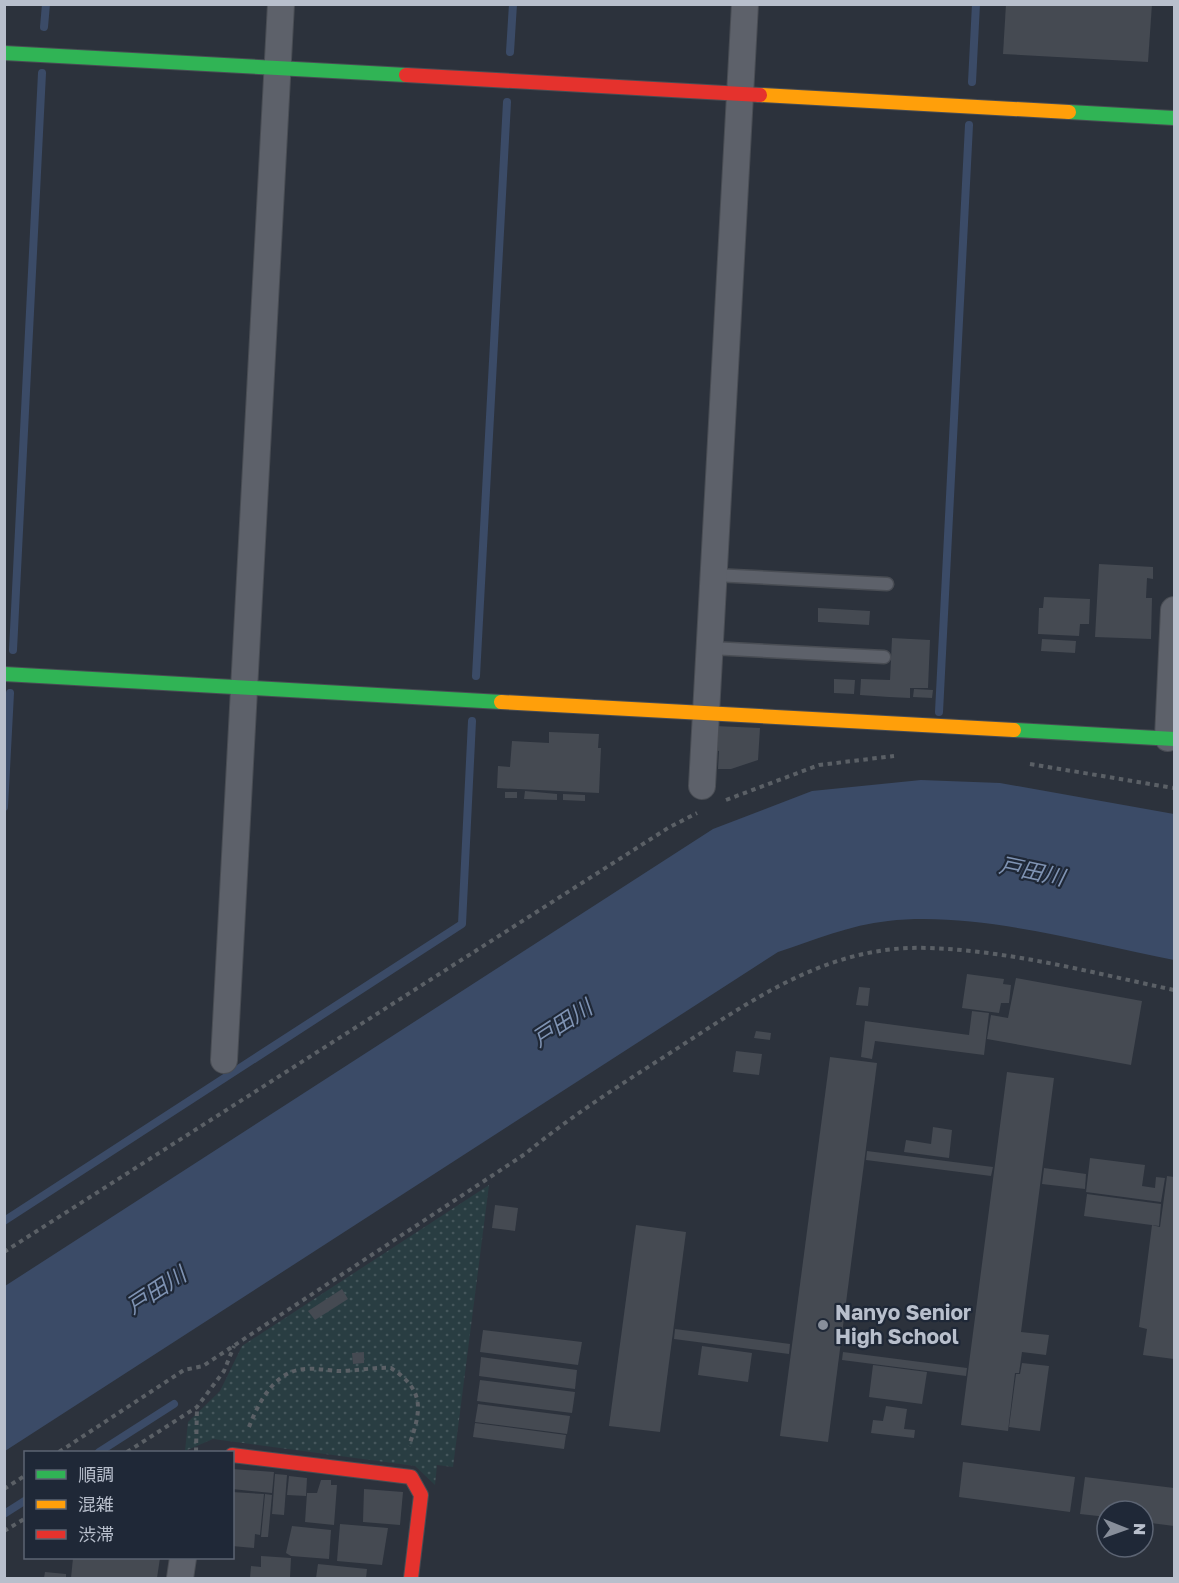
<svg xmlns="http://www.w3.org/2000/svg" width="1179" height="1583" viewBox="0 0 1179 1583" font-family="'Golos Text','Noto Sans JP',sans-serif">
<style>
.park{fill:url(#park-dots)}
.water{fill:#3b4b67}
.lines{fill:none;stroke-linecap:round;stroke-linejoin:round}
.stream{stroke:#3b4b67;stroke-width:8}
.building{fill:#454a52}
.lane-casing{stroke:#494d54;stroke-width:15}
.street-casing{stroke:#494d54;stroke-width:28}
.fast-casing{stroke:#494d54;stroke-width:16}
.slow-casing{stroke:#494d54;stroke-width:16}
.jam-casing{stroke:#494d54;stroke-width:16}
.path{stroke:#5b6066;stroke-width:4;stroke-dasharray:4.5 4.5;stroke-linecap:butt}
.lane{stroke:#5d616a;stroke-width:12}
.street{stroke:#5d616a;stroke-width:26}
.fast{stroke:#30b455;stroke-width:14}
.slow{stroke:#ff9f0a;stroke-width:14}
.jam{stroke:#e5322d;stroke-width:14}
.poi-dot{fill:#878e9a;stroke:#1f2837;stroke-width:2}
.labels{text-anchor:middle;stroke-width:4.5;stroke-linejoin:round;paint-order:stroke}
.poi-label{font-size:21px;font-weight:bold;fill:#b8bfcc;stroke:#1f2837;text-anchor:start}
.water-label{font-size:22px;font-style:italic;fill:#7f93b3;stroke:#1f2837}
</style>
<defs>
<pattern id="park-dots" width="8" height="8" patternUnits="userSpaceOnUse" patternTransform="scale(1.5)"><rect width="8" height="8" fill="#293d42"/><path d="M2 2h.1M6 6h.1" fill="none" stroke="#46575c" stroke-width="1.8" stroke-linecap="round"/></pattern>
</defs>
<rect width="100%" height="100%" fill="#2c323c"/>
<polygon class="park" points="489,1185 453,1467 437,1465 435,1485 415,1466 213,1439 185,1451 188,1422 220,1391 242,1346"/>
<path class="water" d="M921,780L1000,783L1174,814V960C1087,943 977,911 888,921C850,925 814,940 778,952L5,1451V1286L713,829L812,791Z"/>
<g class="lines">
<g class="stream">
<polyline points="44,27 46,4"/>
<polyline points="510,52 513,4"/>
<polyline points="972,82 976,4"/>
<polyline points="13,650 42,73"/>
<polyline points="476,676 507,102"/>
<polyline points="939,712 969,125"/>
<polyline points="4,807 10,693"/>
<polyline points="4,1221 462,924 472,721"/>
<polyline points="99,1452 174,1404"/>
<polyline points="4,1514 26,1500"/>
</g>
</g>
<g class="building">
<polygon points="1006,4 1152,4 1148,62 1003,54"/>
<polygon points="1099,564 1153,567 1153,579 1147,578 1146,598 1152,598 1151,639 1095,637"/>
<polygon points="1044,597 1090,599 1089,624 1080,624 1079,636 1038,634 1039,608 1043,608"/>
<polygon points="818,608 870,611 869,625 818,622"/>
<polygon points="892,638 930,640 928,688 910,688 910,698 889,697 890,687 889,697 860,695 861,679 890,680"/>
<polygon points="1042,639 1076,641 1075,653 1041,651"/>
<polygon points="834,679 855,680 854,694 834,693"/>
<polygon points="914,689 933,690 932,698 913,697"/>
<polygon points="715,726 760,728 758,760 731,769 718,769 719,751 714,750"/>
<polygon points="549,732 599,734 598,748 601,748 599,793 497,788 498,766 510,767 512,741 549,743"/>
<polygon points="525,791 557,794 557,800 524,799"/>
<rect x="505" y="792" width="12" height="6"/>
<polygon points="563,794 585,795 585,801 563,800"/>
<polygon points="967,974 1004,979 1003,984 1011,985 1009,1003 1001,1003 999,1013 962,1008"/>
<polygon points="1016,978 1142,1001 1131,1065 987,1039 991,1015 1008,1018"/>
<polygon points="859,987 870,988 868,1006 856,1005"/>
<polygon points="972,1011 989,1013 984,1055 875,1041 872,1059 861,1057 865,1021 969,1035"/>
<polygon points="756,1031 771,1033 770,1040 754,1038"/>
<polygon points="736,1051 762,1054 759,1075 733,1072"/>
<polygon points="830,1057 877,1063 828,1442 780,1436"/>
<polygon points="1007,1072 1054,1078 1021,1332 1049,1335 1046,1355 1022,1352 1019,1373 1015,1373 1008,1431 961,1425"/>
<polygon points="933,1127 952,1130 949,1158 904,1152 906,1140 931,1144"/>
<polygon points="867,1151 993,1167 991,1176 866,1160"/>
<polygon points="1090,1158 1145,1165 1142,1186 1155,1188 1156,1177 1165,1178 1161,1202 1086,1192"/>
<polygon points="1044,1168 1086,1174 1085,1189 1042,1184"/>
<polygon points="1167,1176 1174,1177 1174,1359 1143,1355 1147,1329 1139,1327 1152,1225 1160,1227"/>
<polygon points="1087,1194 1161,1204 1159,1226 1084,1216"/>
<polygon points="495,1205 518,1208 515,1231 492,1228"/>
<polygon points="636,1225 686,1232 660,1432 609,1426"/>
<polygon points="342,1289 348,1299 315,1320 308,1311"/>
<polygon points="675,1329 790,1344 789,1354 674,1339"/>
<polygon points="483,1330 582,1342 578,1365 480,1352"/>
<polygon points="702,1346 752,1353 748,1382 698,1375"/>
<polygon points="364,1352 364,1363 353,1364 352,1353"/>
<polygon points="843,1352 967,1368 966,1376 842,1360"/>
<polygon points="481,1357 577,1370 575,1389 479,1376"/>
<polygon points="1022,1363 1049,1366 1040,1431 1009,1427 1016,1374 1020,1374"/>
<polygon points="873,1365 927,1372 922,1404 869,1397"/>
<polygon points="480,1380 575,1392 572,1413 477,1401"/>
<polygon points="478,1404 570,1416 567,1434 475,1422"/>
<polygon points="886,1406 907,1409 904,1429 915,1430 914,1438 871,1433 873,1420 883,1421"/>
<polygon points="475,1423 566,1435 564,1449 473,1437"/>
<polygon points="963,1462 1075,1477 1070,1512 959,1497"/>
<polygon points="232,1469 274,1472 272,1493 232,1489"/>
<polygon points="275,1474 287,1475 284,1515 272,1514"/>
<polygon points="289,1476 307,1478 306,1496 287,1495"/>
<polygon points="1085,1477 1174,1488 1174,1526 1143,1522 1143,1511 1107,1511 1107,1517 1080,1514"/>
<polygon points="321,1480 331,1480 331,1485 337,1485 334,1525 305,1522 307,1493 317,1493"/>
<polygon points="364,1489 403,1492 400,1525 363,1522"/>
<polygon points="232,1492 264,1494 260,1535 255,1534 254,1548 232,1546"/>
<polygon points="265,1494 272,1495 268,1537 261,1537"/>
<polygon points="340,1524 388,1528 382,1565 337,1561"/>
<polygon points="292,1526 331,1530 329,1559 291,1556 286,1553"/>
<polygon points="261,1556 291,1558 290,1578 250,1578 251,1566 261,1567"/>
<polygon points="73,1558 160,1558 157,1578 71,1578"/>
<polygon points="318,1564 367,1569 366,1578 316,1578"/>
<polygon points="45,1572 66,1574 66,1578 44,1578"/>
</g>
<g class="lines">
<defs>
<g id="lane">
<polyline points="714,575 887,584"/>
<polyline points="710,648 884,657"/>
</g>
<g id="street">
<polyline points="1168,738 1174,610"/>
<polyline points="702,786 745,4"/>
<polyline points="224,1060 281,4"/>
<polyline points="180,1578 183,1558"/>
</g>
<g id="fast">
<polyline points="4,53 406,75"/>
<polyline points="1069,112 1174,118"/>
<polyline points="4,674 501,702"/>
<polyline points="1014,730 1174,739"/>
</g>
<g id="slow">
<polyline points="760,95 1069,112"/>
<polyline points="501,702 1014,730"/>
</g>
<g id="jam">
<polyline points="406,75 760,95"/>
<polyline points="232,1455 411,1477 421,1495 411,1578"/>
</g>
</defs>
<use href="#lane" class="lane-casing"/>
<use href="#street" class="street-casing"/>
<use href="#fast" class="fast-casing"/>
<use href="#slow" class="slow-casing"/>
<use href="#jam" class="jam-casing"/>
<g class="path">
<polyline points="1030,764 1174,788"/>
<polyline points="726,800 819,765 894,756"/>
<polyline points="4,1252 668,828 697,813"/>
<path d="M249,1427C259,1401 276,1369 307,1369C318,1368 329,1371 340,1371C357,1371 374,1367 391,1368C426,1391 421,1411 409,1446"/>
<path d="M59,1452L184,1370L203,1366L525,1154C571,1116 620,1085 670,1053C751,1001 828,944 929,948C1012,951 1094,973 1174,990"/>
<polyline points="127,1452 197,1407 224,1371 234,1346"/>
<polyline points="196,1452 197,1408"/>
<polyline points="4,1489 26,1475"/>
<polyline points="4,1531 26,1518"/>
</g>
<use href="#lane" class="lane"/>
<use href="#street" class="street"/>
<use href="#fast" class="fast"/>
<use href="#slow" class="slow"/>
<use href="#jam" class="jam"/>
</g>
<circle class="poi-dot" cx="823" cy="1325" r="6"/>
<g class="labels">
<g class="poi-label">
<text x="835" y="1320">Nanyo Senior<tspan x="835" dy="24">High School</tspan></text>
</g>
<g class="water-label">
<text transform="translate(1032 871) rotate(12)" y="8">戸田川</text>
<text transform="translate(562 1023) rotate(-33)" y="8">戸田川</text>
<text transform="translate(156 1290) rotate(-33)" y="8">戸田川</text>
</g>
</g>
<rect width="1179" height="1583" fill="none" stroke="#b8bfcc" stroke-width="12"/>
<rect x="24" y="1451" width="210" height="108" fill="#1f2837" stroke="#5c6473" stroke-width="1.5"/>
<rect x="36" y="1470" width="30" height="9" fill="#30b455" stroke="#5c6473" stroke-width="1.5"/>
<text x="78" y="1481" font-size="18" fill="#b8bfcc">順調</text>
<rect x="36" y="1500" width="30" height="9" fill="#ff9f0a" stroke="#5c6473" stroke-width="1.5"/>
<text x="78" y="1511" font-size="18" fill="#b8bfcc">混雑</text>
<rect x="36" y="1530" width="30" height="9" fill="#e5322d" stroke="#5c6473" stroke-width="1.5"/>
<text x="78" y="1541" font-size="18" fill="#b8bfcc">渋滞</text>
<g transform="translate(1125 1529) rotate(91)"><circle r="28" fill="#1f2837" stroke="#5c6473" stroke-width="1.5"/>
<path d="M0-4.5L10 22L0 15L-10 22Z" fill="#878e9a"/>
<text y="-9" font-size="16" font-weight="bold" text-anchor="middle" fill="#b8bfcc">N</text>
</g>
</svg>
